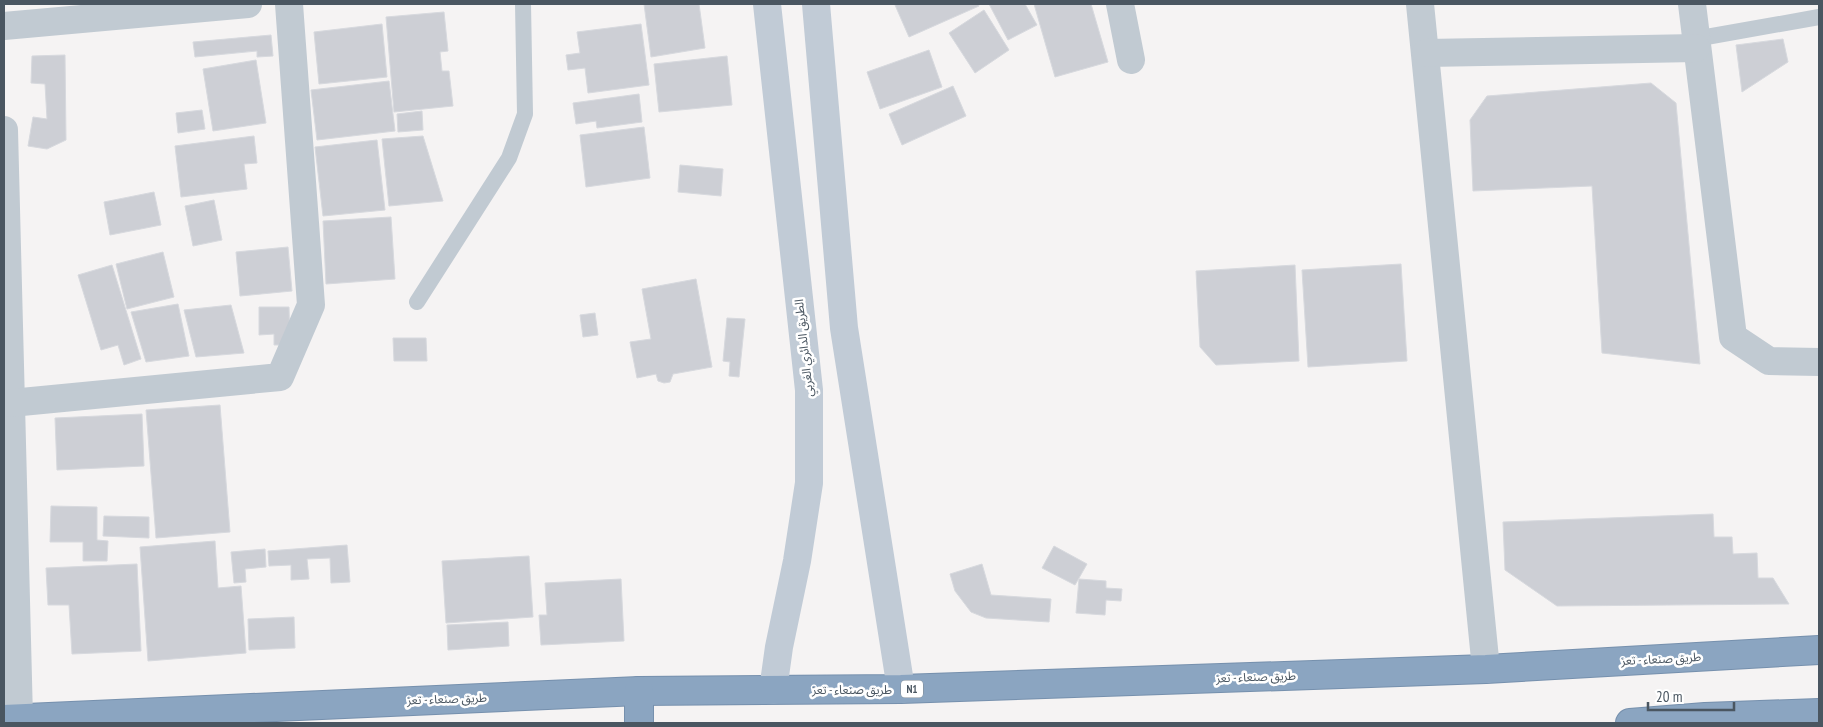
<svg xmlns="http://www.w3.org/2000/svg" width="1823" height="727" viewBox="0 0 1823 727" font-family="'PT Sans Narrow','Noto Sans Arabic',sans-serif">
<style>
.building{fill:#cdcfd5;stroke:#d7d9de}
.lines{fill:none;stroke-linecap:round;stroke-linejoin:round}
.highway-casing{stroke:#7690ad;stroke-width:30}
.lane{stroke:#c1cad2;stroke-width:16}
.street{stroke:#c1cad2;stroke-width:28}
.secondary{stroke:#c1cbd6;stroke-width:28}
.highway{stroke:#8ba5c1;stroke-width:28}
.labels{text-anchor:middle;stroke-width:5;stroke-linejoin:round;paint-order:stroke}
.shield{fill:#fff;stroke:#808990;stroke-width:1}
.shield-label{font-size:11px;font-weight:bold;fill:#4a5661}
.street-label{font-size:12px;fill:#4a5661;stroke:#fff}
</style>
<rect width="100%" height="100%" fill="#f5f3f3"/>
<g class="building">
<polygon points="644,4 699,4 705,48 651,57"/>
<polygon points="899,4 978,4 979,6 909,37 895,5"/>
<polygon points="989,4 1025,4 1037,25 1008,40"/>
<polygon points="1034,4 1091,4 1108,62 1055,77"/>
<polygon points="984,10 1009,50 975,73 949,33"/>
<polygon points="444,12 448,51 440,52 442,71 449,71 453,106 394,112 386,17"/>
<polygon points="382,24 387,77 319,84 314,32"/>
<polygon points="641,24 649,85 588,93 585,68 568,70 566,55 580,53 577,32"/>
<polygon points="271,35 273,56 257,57 257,51 195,57 193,42"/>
<polygon points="1783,39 1788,62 1742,92 1736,45"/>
<polygon points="929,50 942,87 880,109 867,72"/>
<polygon points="65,55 66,140 47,149 28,146 33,117 47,119 45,84 31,83 32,56"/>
<polygon points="727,56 732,105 659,112 654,64"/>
<polygon points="256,60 266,123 213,131 203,69"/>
<polygon points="389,81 395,131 317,140 311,90"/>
<polygon points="1651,83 1676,103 1700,364 1602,353 1592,186 1473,191 1470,120 1487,96"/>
<polygon points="953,86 966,116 902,145 889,114"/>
<polygon points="639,94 642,122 597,128 596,121 576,124 573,103"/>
<polygon points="202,110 205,129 178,133 176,113"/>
<polygon points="422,111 423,130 398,132 397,114"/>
<polygon points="644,127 650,178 586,187 580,135"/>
<polygon points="254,136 257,163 244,164 247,189 181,197 175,146"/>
<polygon points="423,136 443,201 389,206 382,139"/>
<polygon points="377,140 385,210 323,216 315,147"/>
<polygon points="680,165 723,169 721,196 678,192"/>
<polygon points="154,192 161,225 110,235 104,202"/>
<polygon points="214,200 222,240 193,246 185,206"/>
<polygon points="391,217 395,279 326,284 323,221"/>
<polygon points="288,247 292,291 240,296 236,252"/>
<polygon points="163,252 174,297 127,309 116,264"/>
<polygon points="1401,264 1407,361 1308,367 1302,270"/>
<polygon points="112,265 141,359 124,365 118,345 101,350 78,275"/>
<polygon points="1295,265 1299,361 1216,365 1200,347 1196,271"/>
<polygon points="696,279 712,367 673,374 670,382 664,383 658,381 656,374 637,378 630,342 651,339 642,289"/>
<polygon points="178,304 189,356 146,362 131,312"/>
<polygon points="231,305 244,353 196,357 184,310"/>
<polygon points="259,307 289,307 290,345 274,345 274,334 259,335"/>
<polygon points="595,313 598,335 583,337 580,315"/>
<polygon points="727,318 745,319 739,377 729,376 730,362 723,361"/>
<polygon points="393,338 426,338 427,361 394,361"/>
<polygon points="220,405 230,532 156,538 146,410"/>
<polygon points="142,414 144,466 57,470 55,418"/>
<polygon points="51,506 97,507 97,540 108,541 107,561 83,561 83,542 50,542"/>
<polygon points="1713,514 1714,537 1732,537 1733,554 1757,553 1758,578 1773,578 1789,604 1557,606 1505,570 1503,522"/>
<polygon points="104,516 149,517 149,538 103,536"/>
<polygon points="215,541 218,588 241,586 246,653 148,661 140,547"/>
<polygon points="347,545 350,582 331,583 330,558 307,559 309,579 291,580 291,565 269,566 268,551"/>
<polygon points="1054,546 1087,564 1075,585 1042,568"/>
<polygon points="265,549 266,567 245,569 246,582 234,583 231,552"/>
<polygon points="529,556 533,617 446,623 442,561"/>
<polygon points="137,564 141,651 72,654 69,605 48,605 46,568"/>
<polygon points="982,564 991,595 1051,599 1049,622 986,618 971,612 955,591 950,574"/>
<polygon points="621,579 624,641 541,645 539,615 547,615 545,583"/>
<polygon points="1079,579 1106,581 1106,588 1122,589 1121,601 1106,600 1105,615 1076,613"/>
<polygon points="294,617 295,648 249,650 248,619"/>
<polygon points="508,622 509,646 448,650 447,625"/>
</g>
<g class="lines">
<defs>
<g id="highway">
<polyline points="4,719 639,691 901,689 1486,669 1819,650"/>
<polyline points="639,723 639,691"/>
<polyline points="1630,723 1705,717 1819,713"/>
</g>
</defs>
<use href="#highway" class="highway-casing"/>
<g class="lane">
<polyline points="1695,39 1819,17"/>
<polyline points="417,302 509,158 525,114 523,4"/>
</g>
<g class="street">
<polyline points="1120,4 1131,60"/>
<polyline points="1420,4 1486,669"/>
<polyline points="1692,4 1733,337 1769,361 1819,362"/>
<polyline points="4,26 248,4"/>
<polyline points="1426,53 1696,48"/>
<polyline points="4,130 19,718"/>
<polyline points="11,403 280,377 311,305 289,4"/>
</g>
<g class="secondary">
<polyline points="767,4 809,390 809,483 797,561 779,647 773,690"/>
<polyline points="816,4 844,328 901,689"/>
</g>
<use href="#highway" class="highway"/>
</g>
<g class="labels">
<rect class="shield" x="901" y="680.5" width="22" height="17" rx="4"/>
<g class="shield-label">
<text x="912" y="693">N1</text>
</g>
<g class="street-label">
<text transform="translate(804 348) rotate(-96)" y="4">الطريق الدائري الغربي</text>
<text transform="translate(1661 659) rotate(-3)" y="4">طريق صنعاء - تعز</text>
<text transform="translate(1256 677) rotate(-2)" y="4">طريق صنعاء - تعز</text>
<text x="852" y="694">طريق صنعاء - تعز</text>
<text transform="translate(447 699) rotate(-2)" y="4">طريق صنعاء - تعز</text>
</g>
</g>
<rect width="1823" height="727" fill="none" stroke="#4a5661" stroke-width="10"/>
<path d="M1648 702v8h86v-8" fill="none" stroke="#4a5661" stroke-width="2.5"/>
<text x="1656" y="702" font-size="15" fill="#4a5661" stroke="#ffffff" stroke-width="4" paint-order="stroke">20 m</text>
</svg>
